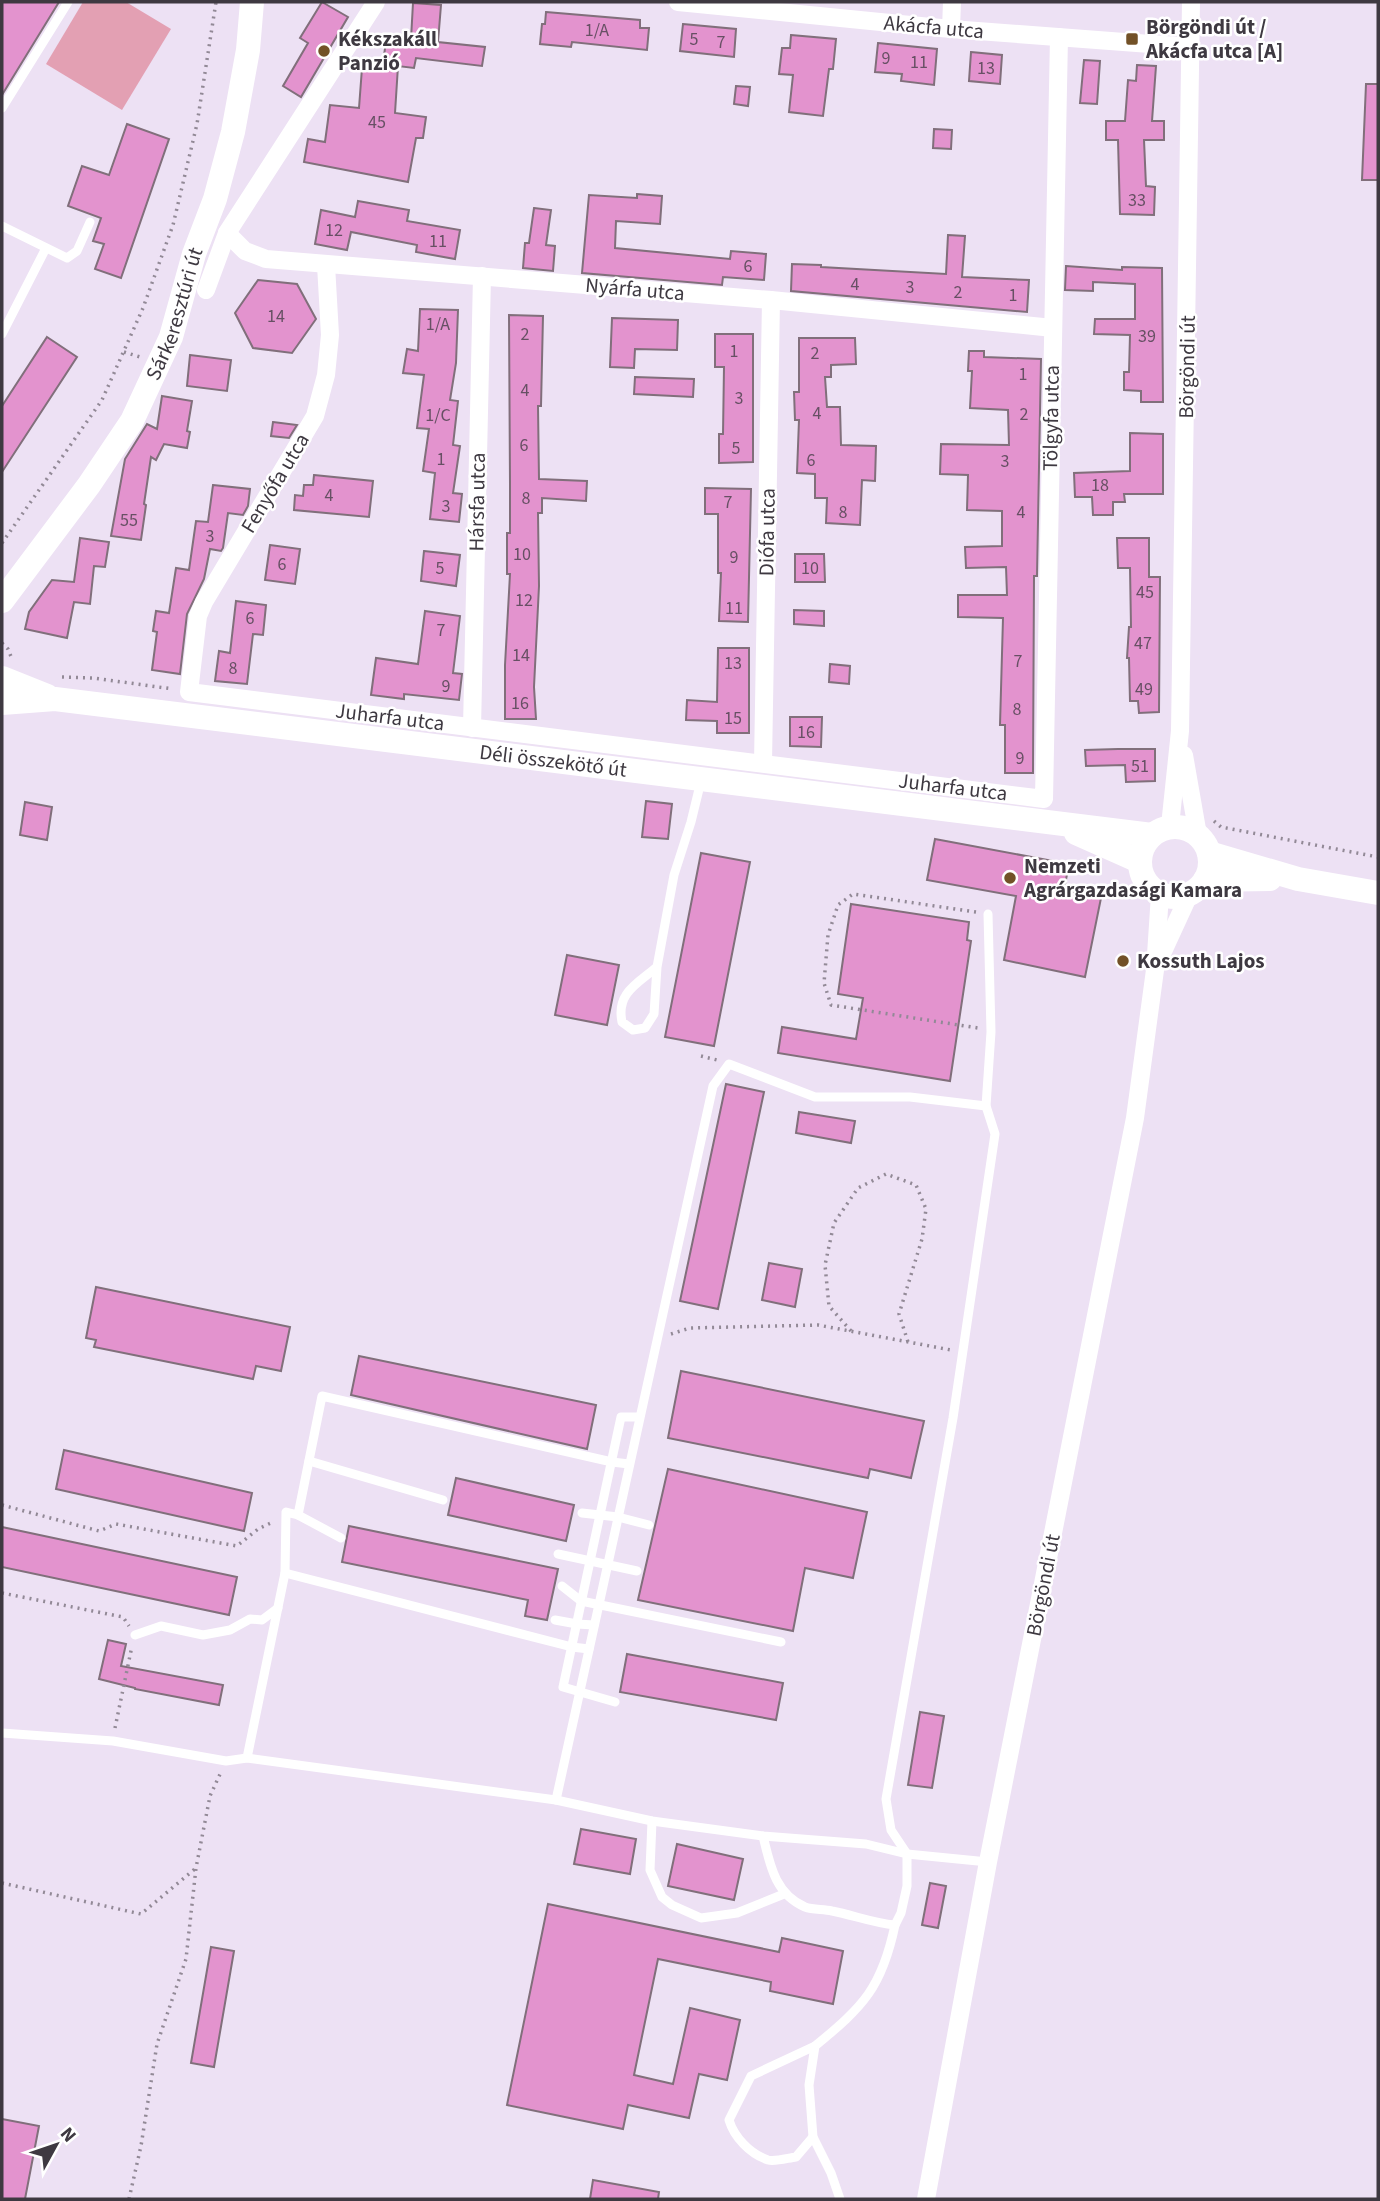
<svg xmlns="http://www.w3.org/2000/svg" width="1380" height="2201" viewBox="0 0 1380 2201" font-family="'Source Sans 3',sans-serif">
<style>
.green{fill:#e3a0b3}
.building{fill:#e393ce;stroke:#816f7b;stroke-width:2}
.lines{fill:none;stroke-linecap:round;stroke-linejoin:round}
.path{stroke:#928996;stroke-width:3.5;stroke-dasharray:2 5;stroke-linecap:butt}
.lane{stroke:#fff;stroke-width:9}
.street{stroke:#fff;stroke-width:18}
.secondary{stroke:#fff;stroke-width:24}
.poi-dot{fill:#725127;stroke:#fff;stroke-width:2.5}
.labels{text-anchor:middle;stroke-width:5;stroke-linejoin:round;paint-order:stroke}
.number-label{font-size:18px;fill:#675064}
.street-label{font-size:21px;fill:#3e3941;stroke:#fff}
.poi-label{font-size:21px;font-weight:bold;fill:#3e3941;stroke:#fff;text-anchor:start}
</style>
<rect width="100%" height="100%" fill="#ede1f4"/>
<polygon class="green" points="83,2 126,2 171,29 122,110 46,64"/>
<g class="building">
<polygon points="2,2 59,2 2,95"/>
<polygon points="322,2 348,17 301,97 283,86 308,43 300,38"/>
<polygon points="413,3 441,5 438,42 485,47 482,66 416,58 414,68 398,66 395,113 426,117 423,138 416,138 408,182 304,162 308,139 325,142 330,105 359,108 362,68 382,69 387,35 411,39"/>
<polygon points="546,12 640,20 640,28 649,28 647,50 572,42 571,47 540,44 542,24 545,24"/>
<polygon points="683,24 736,29 734,57 680,51"/>
<polygon points="791,35 836,39 833,69 829,69 823,116 789,112 793,75 779,74 782,48 790,48"/>
<polygon points="878,43 937,49 934,85 901,81 902,74 875,72"/>
<polygon points="971,52 1002,55 1000,84 969,81"/>
<polygon points="1084,60 1100,61 1097,104 1080,103"/>
<polygon points="1137,65 1156,66 1152,121 1164,121 1164,140 1144,140 1146,186 1155,187 1154,215 1120,214 1118,140 1106,140 1106,121 1125,121 1128,80 1136,81"/>
<polygon points="1366,84 1378,84 1378,180 1362,180"/>
<polygon points="736,86 750,87 748,106 734,104"/>
<polygon points="127,124 169,139 121,278 95,269 104,244 93,241 101,218 68,206 82,166 109,175"/>
<polygon points="934,129 952,130 951,149 933,148"/>
<polygon points="637,194 662,196 660,224 616,221 615,248 730,259 731,251 766,254 764,280 723,277 722,285 582,273 589,195 637,198"/>
<polygon points="358,201 409,210 407,221 460,230 455,259 416,252 417,245 351,232 347,250 315,244 321,210 355,217"/>
<polygon points="534,208 551,210 546,245 555,246 553,271 523,268 525,243 529,243"/>
<polygon points="948,235 965,236 962,277 1029,280 1027,312 791,291 792,264 821,265 821,267 946,274"/>
<polygon points="1066,266 1122,270 1122,267 1162,268 1163,402 1141,402 1141,391 1124,390 1124,372 1129,372 1130,335 1094,334 1095,319 1135,319 1135,284 1093,282 1093,291 1065,290"/>
<polygon points="258,280 297,284 316,319 292,353 253,348 235,313"/>
<polygon points="420,309 458,310 456,363 450,400 458,401 453,445 460,446 453,493 462,494 459,522 430,519 435,473 423,471 429,429 417,428 424,375 403,373 407,349 418,351"/>
<polygon points="509,315 543,316 541,406 538,406 539,479 587,481 586,501 542,498 542,513 538,513 539,586 534,687 536,719 505,719 505,665 510,574 507,574 507,533 510,533 510,483"/>
<polygon points="612,318 678,320 677,350 635,349 634,368 610,367"/>
<polygon points="715,334 753,334 753,462 719,463 719,434 723,434 724,367 715,367"/>
<polygon points="47,337 77,357 2,472 2,406"/>
<polygon points="799,338 855,338 856,364 831,365 831,377 825,377 827,407 840,407 841,445 876,446 875,481 862,480 860,525 826,523 827,498 815,498 815,474 797,473 799,420 795,420 794,392 799,392"/>
<polygon points="969,351 984,351 984,357 1041,359 1037,576 1034,576 1033,773 1005,773 1005,725 1000,725 1003,618 958,617 958,595 1007,595 1006,567 966,568 965,547 1002,546 1002,511 967,510 968,475 940,474 941,444 1009,445 1008,410 970,408 972,371 968,371"/>
<polygon points="190,355 231,360 227,391 187,386"/>
<polygon points="635,377 694,379 693,397 634,394"/>
<polygon points="162,396 192,401 187,431 190,432 187,448 164,444 156,460 151,457 144,504 146,505 141,540 111,536 125,459 147,424 157,429"/>
<polygon points="273,422 297,425 289,438 271,436"/>
<polygon points="1130,433 1163,434 1163,494 1124,494 1125,502 1113,502 1113,515 1093,515 1092,497 1075,497 1074,473 1130,471"/>
<polygon points="314,475 373,481 369,517 294,510 295,495 303,496 304,485 313,485"/>
<polygon points="213,485 250,489 248,506 243,515 228,513 223,548 221,551 210,549 204,579 187,614 180,674 152,670 157,632 153,631 156,611 169,613 176,568 189,570 196,521 208,522"/>
<polygon points="705,488 751,489 748,622 719,621 721,573 718,573 718,514 705,514"/>
<polygon points="80,538 109,542 105,567 94,566 90,604 74,602 67,638 25,629 29,612 52,580 74,582"/>
<polygon points="1117,538 1149,538 1149,577 1160,577 1159,712 1139,713 1138,701 1130,701 1129,658 1127,658 1129,627 1131,627 1130,568 1118,568"/>
<polygon points="270,545 300,549 295,584 265,580"/>
<polygon points="424,551 460,555 456,586 421,581"/>
<polygon points="795,554 824,554 825,582 795,582"/>
<polygon points="236,601 266,605 263,635 253,634 247,684 215,681 219,651 230,653"/>
<polygon points="794,610 824,611 824,626 794,624"/>
<polygon points="425,611 460,616 453,673 462,674 459,700 404,694 404,699 371,695 376,658 418,664"/>
<polygon points="718,648 749,648 749,733 717,733 717,721 686,720 687,700 717,702"/>
<polygon points="830,664 850,666 849,684 829,682"/>
<polygon points="790,717 822,717 821,747 790,746"/>
<polygon points="1118,749 1155,749 1155,781 1126,782 1125,765 1086,766 1085,750"/>
<polygon points="646,801 672,804 668,839 642,837"/>
<polygon points="25,802 52,807 47,840 20,835"/>
<polygon points="935,839 1069,864 1064,890 1101,898 1085,977 1004,960 1016,896 927,880"/>
<polygon points="701,853 750,862 714,1046 665,1037"/>
<polygon points="851,904 969,922 967,940 971,941 950,1081 778,1053 782,1027 856,1039 863,998 838,994"/>
<polygon points="567,955 619,965 607,1025 555,1015"/>
<polygon points="726,1084 764,1092 718,1309 680,1301"/>
<polygon points="799,1112 855,1121 851,1143 796,1133"/>
<polygon points="769,1263 802,1269 795,1307 762,1300"/>
<polygon points="96,1287 290,1327 281,1371 256,1366 253,1379 94,1347 96,1340 86,1338"/>
<polygon points="359,1356 596,1405 587,1449 351,1395"/>
<polygon points="681,1371 924,1421 911,1478 870,1469 868,1478 668,1438"/>
<polygon points="64,1450 252,1493 244,1531 56,1489"/>
<polygon points="668,1469 867,1512 853,1578 805,1568 793,1631 638,1600"/>
<polygon points="456,1478 574,1505 566,1541 448,1515"/>
<polygon points="349,1526 558,1569 547,1620 525,1616 528,1600 342,1562"/>
<polygon points="2,1527 237,1577 229,1615 2,1567"/>
<polygon points="108,1640 126,1644 121,1666 223,1685 219,1705 135,1689 135,1688 99,1679"/>
<polygon points="627,1654 783,1683 776,1720 620,1692"/>
<polygon points="920,1712 944,1716 932,1788 908,1785"/>
<polygon points="581,1829 636,1839 630,1874 574,1864"/>
<polygon points="677,1844 743,1859 734,1900 668,1886"/>
<polygon points="930,1883 946,1886 938,1928 922,1925"/>
<polygon points="548,1904 779,1952 782,1938 843,1951 833,2004 770,1991 771,1982 658,1959 634,2075 673,2084 690,2008 740,2020 727,2080 699,2074 689,2118 628,2105 623,2129 507,2105"/>
<polygon points="211,1947 234,1951 214,2067 191,2063"/>
<polygon points="2,2119 39,2126 25,2199 2,2199"/>
<polygon points="593,2180 659,2192 658,2199 590,2199"/>
</g>
<g class="lines">
<g class="path">
<polyline points="124,352 140,357"/>
<polyline points="2,543 102,400 143,308 173,225 197,124 216,2"/>
<polyline points="2,643 8,649 12,659"/>
<polyline points="62,677 93,678 173,689"/>
<polyline points="1214,821 1221,827 1378,857"/>
<polyline points="976,912 853,894 838,905 828,935 824,983 831,1005 978,1028"/>
<polyline points="701,1056 717,1060"/>
<polyline points="851,1331 829,1306 825,1265 834,1223 858,1188 886,1174 916,1185 926,1209 922,1239 899,1314 908,1342"/>
<polyline points="671,1334 690,1328 818,1325 951,1350"/>
<polyline points="2,1505 99,1531 116,1524 237,1546 258,1529 273,1522"/>
<polyline points="2,1593 123,1617 129,1626"/>
<polyline points="115,1728 132,1646"/>
<polyline points="2,1883 141,1914 196,1868"/>
<polyline points="129,2199 141,2146 157,2044 186,1959 196,1868 210,1796 221,1772"/>
</g>
<g class="lane">
<polyline points="2,108 68,2"/>
<polyline points="2,226 67,258 77,251 90,222"/>
<polyline points="2,334 46,248"/>
<path d="M657,967C637,984 616,993 622,1022L633,1030L645,1028L654,1014L657,967L674,875L691,822L701,781"/>
<polyline points="309,1461 443,1500"/>
<polyline points="629,1464 612,1462 322,1396 298,1515 286,1512 285,1573 247,1758 556,1800 652,1821 763,1836 866,1844 907,1854 988,1862"/>
<polyline points="582,1513 618,1517 649,1525"/>
<polyline points="298,1515 341,1538"/>
<polyline points="558,1554 637,1571"/>
<polyline points="285,1573 572,1647 589,1649"/>
<polyline points="562,1586 581,1601 781,1642"/>
<polyline points="555,1620 577,1624 594,1625"/>
<polyline points="135,1635 161,1626 203,1635 230,1630 250,1619 262,1620 278,1608"/>
<polyline points="615,1702 563,1687 621,1417 639,1417"/>
<polyline points="2,1733 113,1741 226,1761 247,1758"/>
<polyline points="556,1800 713,1086 729,1064 815,1097 910,1097 986,1106"/>
<polyline points="652,1821 650,1870 662,1897 672,1905 701,1918 737,1913 784,1894"/>
<path d="M763,1836C770,1865 775,1894 805,1907C813,1910 823,1909 832,1911C853,1915 873,1923 895,1925L901,1913L907,1886V1854L891,1830L886,1799L953,1418L995,1134L986,1106L991,1032L988,914"/>
<path d="M813,2137L796,2157C788,2158 775,2162 768,2160C750,2154 734,2137 729,2120L751,2076L815,2046"/>
<path d="M840,2199L831,2173L813,2137L809,2085L815,2046C864,2006 882,1987 895,1925"/>
</g>
<g class="street">
<polyline points="678,2 951,29 1190,47"/>
<polyline points="951,29 952,2"/>
<polyline points="227,233 245,251 266,259 771,300 1053,328"/>
<polyline points="326,265 330,335 326,375 315,416 204,602 198,616 189,692 1044,799 1059,37"/>
<polyline points="206,290 227,233 376,2"/>
<polyline points="472,728 482,276"/>
<polyline points="1184,755 1198,835"/>
<polyline points="763,763 771,300"/>
<polyline points="1170,826 1180,731 1191,2"/>
<polyline points="1160,958 1189,895"/>
<polyline points="926,2199 988,1862 1135,1118 1155,970 1160,894"/>
</g>
<g class="secondary">
<path id="s1" d="M2,601L89,485L132,421L171,337L194,254L215,199L233,132L248,50L252,2"/>
<polyline points="2,678 47,696"/>
<path id="s2" d="M2,703L55,699L1152,835"/>
<circle cx="1175" cy="862" r="35"/>
<polyline points="1076,833 1139,861"/>
<polyline points="1209,853 1298,879 1378,893"/>
<polyline points="1205,880 1270,879"/>
</g>
</g>
<g class="poi-dot">
<rect x="1125" y="32" width="14" height="14" rx="3.5"/>
<circle cx="324" cy="51" r="7"/>
<circle cx="1010" cy="878" r="7"/>
<circle cx="1123" cy="961" r="7"/>
</g>
<g class="labels">
<g class="number-label">
<text x="597" y="36">1/A</text>
<text x="694" y="45">5</text>
<text x="721" y="48">7</text>
<text x="886" y="64">9</text>
<text x="919" y="68">11</text>
<text x="986" y="74">13</text>
<text x="377" y="128">45</text>
<text x="1137" y="206">33</text>
<text x="334" y="236">12</text>
<text x="438" y="247">11</text>
<text x="748" y="272">6</text>
<text x="855" y="290">4</text>
<text x="910" y="293">3</text>
<text x="958" y="298">2</text>
<text x="1013" y="301">1</text>
<text x="276" y="322">14</text>
<text x="438" y="330">1/A</text>
<text x="525" y="340">2</text>
<text x="1147" y="342">39</text>
<text x="734" y="357">1</text>
<text x="815" y="359">2</text>
<text x="1023" y="380">1</text>
<text x="525" y="396">4</text>
<text x="739" y="404">3</text>
<text x="817" y="419">4</text>
<text x="1024" y="420">2</text>
<text x="438" y="421">1/C</text>
<text x="524" y="451">6</text>
<text x="736" y="454">5</text>
<text x="441" y="465">1</text>
<text x="811" y="466">6</text>
<text x="1005" y="467">3</text>
<text x="1100" y="491">18</text>
<text x="329" y="501">4</text>
<text x="526" y="504">8</text>
<text x="728" y="508">7</text>
<text x="446" y="512">3</text>
<text x="843" y="518">8</text>
<text x="1021" y="518">4</text>
<text x="129" y="526">55</text>
<text x="210" y="542">3</text>
<text x="522" y="560">10</text>
<text x="734" y="563">9</text>
<text x="282" y="570">6</text>
<text x="440" y="574">5</text>
<text x="810" y="574">10</text>
<text x="1145" y="598">45</text>
<text x="524" y="606">12</text>
<text x="734" y="614">11</text>
<text x="250" y="624">6</text>
<text x="441" y="636">7</text>
<text x="1143" y="649">47</text>
<text x="521" y="661">14</text>
<text x="1018" y="667">7</text>
<text x="733" y="669">13</text>
<text x="233" y="674">8</text>
<text x="446" y="692">9</text>
<text x="1144" y="695">49</text>
<text x="520" y="709">16</text>
<text x="1017" y="715">8</text>
<text x="733" y="724">15</text>
<text x="806" y="738">16</text>
<text x="1020" y="764">9</text>
<text x="1140" y="772">51</text>
</g>
<g class="street-label">
<text transform="translate(934 27) rotate(5)" y="7">Akácfa utca</text>
<text transform="translate(635 289) rotate(5)" y="7">Nyárfa utca</text>
<text dy="7" stroke="none"><textPath href="#s1" startOffset="338">Sárkeresztúri út</textPath></text>
<text transform="translate(1187 367) rotate(-89)" y="7">Börgöndi út</text>
<text transform="translate(1051 418) rotate(-89)" y="7">Tölgyfa utca</text>
<text transform="translate(275 483) rotate(-59)" y="7">Fenyőfa utca</text>
<text transform="translate(477 502) rotate(-89)" y="7">Hársfa utca</text>
<text transform="translate(767 532) rotate(-89)" y="7">Diófa utca</text>
<text transform="translate(390 717) rotate(7)" y="7">Juharfa utca</text>
<text dy="7" stroke="none"><textPath href="#s2" startOffset="555">Déli összekötő út</textPath></text>
<text transform="translate(953 787) rotate(7)" y="7">Juharfa utca</text>
<text transform="translate(1043 1585) rotate(-79)" y="7">Börgöndi út</text>
</g>
<g class="poi-label">
<text x="1146" y="34">Börgöndi út /<tspan x="1146" dy="24">Akácfa utca [A]</tspan></text>
<text x="338" y="46">Kékszakáll<tspan x="338" dy="24">Panzió</tspan></text>
<text x="1024" y="873">Nemzeti<tspan x="1024" dy="24">Agrárgazdasági Kamara</tspan></text>
<text x="1137" y="968">Kossuth Lajos</text>
</g>
</g>
<rect width="1380" height="2201" fill="none" stroke="#3e3941" stroke-width="7"/>
<g transform="translate(56 2145) rotate(50)" stroke="#ffffff" stroke-width="5" paint-order="stroke">
<path d="M0-5L12 26L0 18L-12 26Z" fill="#3e3941"/>
<text y="-10" font-size="19" font-weight="bold" text-anchor="middle" fill="#3e3941">N</text>
</g>
</svg>
